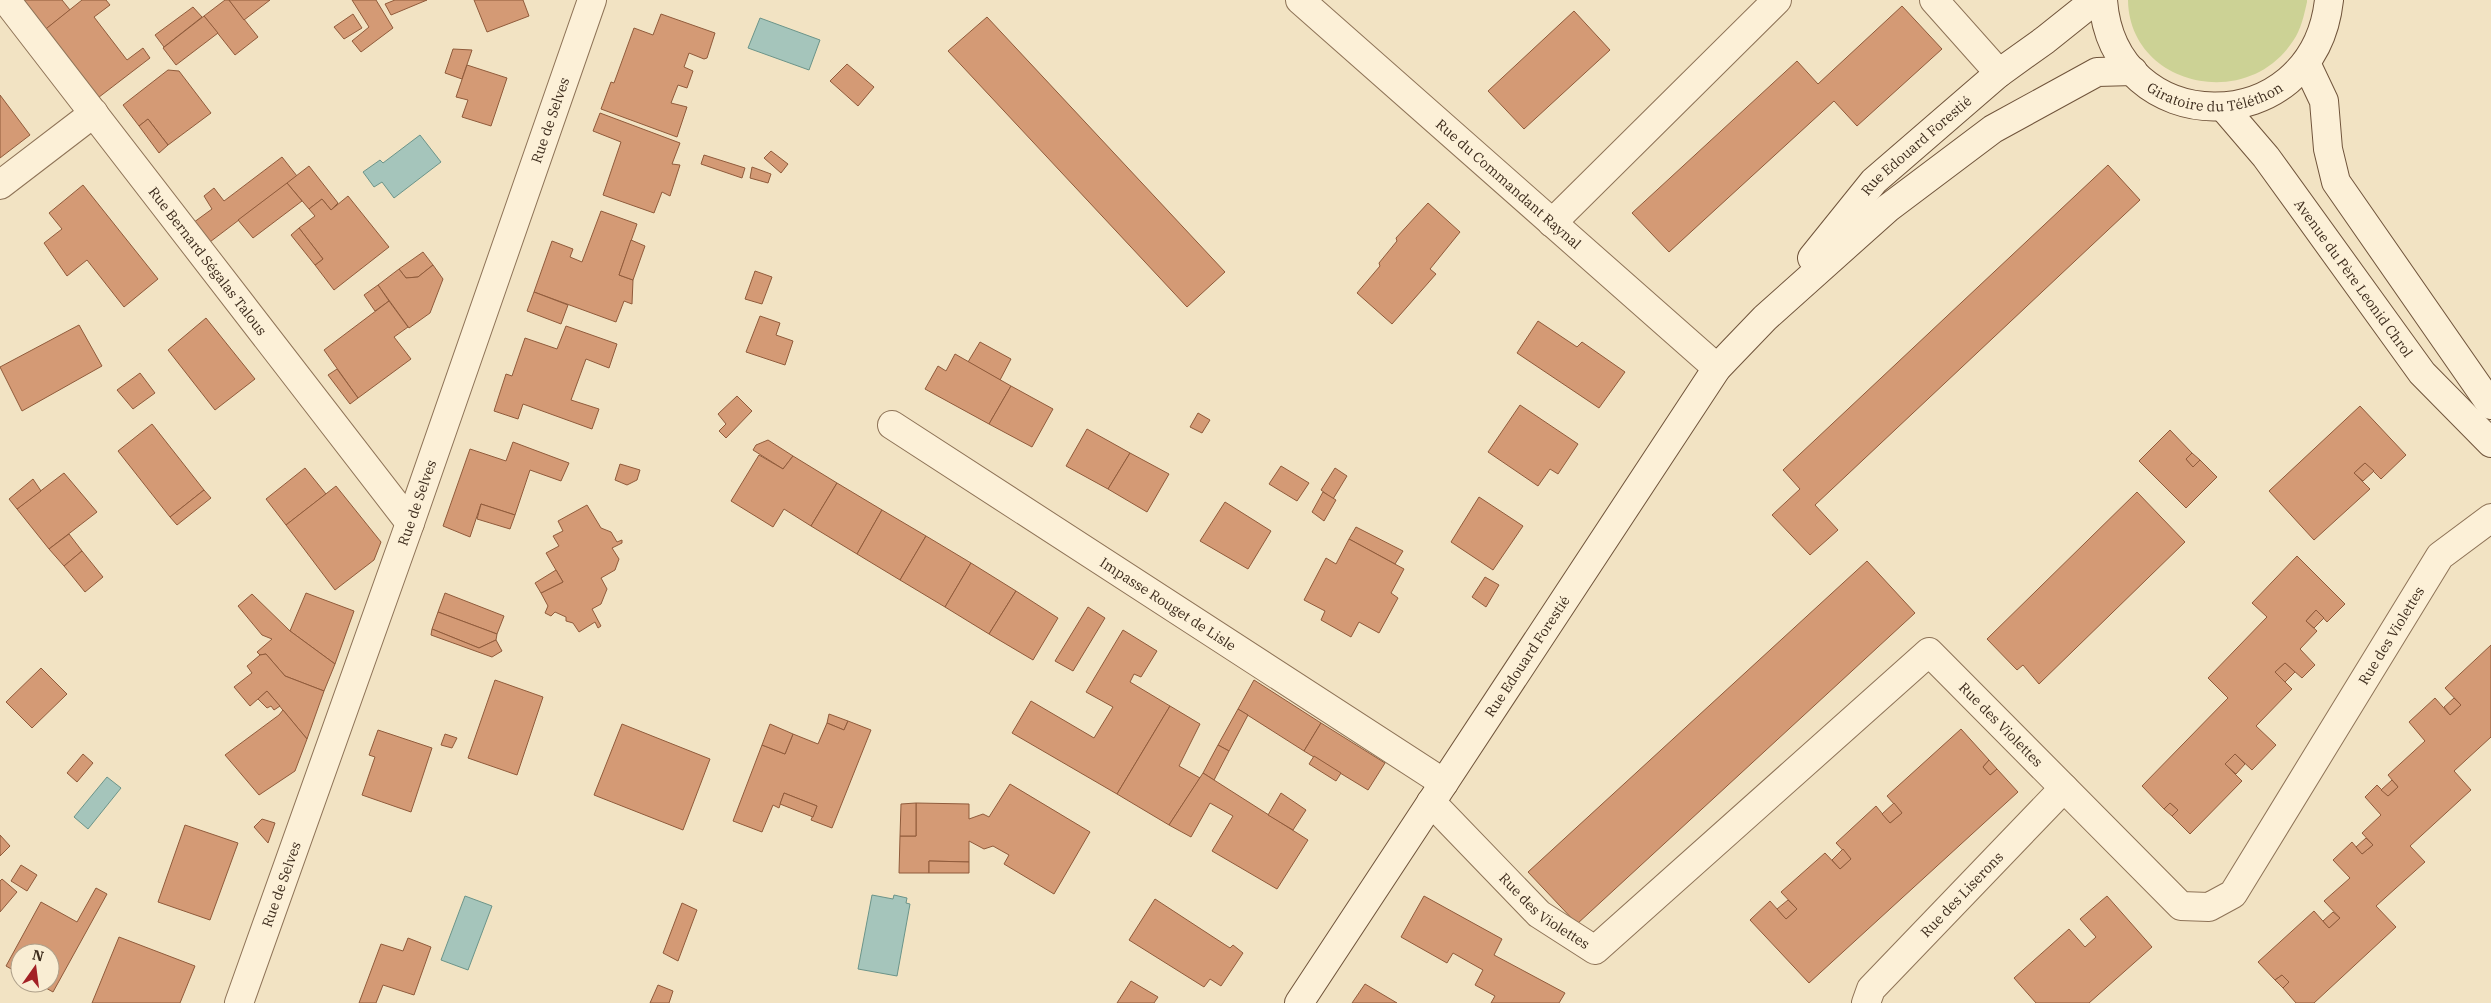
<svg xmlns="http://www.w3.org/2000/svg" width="2491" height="1003" viewBox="0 0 2491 1003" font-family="'IBM Plex Serif',serif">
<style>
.green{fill:#ccd295}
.water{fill:#a5c5bb;stroke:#6b9489}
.building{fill:#d49a75;stroke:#905b3b}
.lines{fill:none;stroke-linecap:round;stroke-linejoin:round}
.street-casing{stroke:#8e7357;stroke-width:30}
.secondary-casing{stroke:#70543b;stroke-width:30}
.street{stroke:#fcf0d7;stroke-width:28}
.secondary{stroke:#fcf0d7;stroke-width:28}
.labels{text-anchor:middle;stroke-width:4.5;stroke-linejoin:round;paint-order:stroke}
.street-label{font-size:14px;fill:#3d2c1d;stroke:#f9edd3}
</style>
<rect width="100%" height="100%" fill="#f2e3c3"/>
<path class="green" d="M2128,0H2307V2C2304,15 2301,30 2293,41C2246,113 2129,85 2128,0Z"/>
<g class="water">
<polygon points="760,18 820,40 809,70 748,48"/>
<polygon points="420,135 441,162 394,198 382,182 374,187 363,172 380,160 383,163"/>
<polygon points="107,777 121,788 88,829 74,817"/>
<polygon points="872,895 893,899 894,895 907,898 906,903 910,904 897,976 858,969"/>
<polygon points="465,896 492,906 468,970 441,960"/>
</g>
<g class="building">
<polygon points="19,0 62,0 70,10 37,36"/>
<polygon points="82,0 106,0 110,5 94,17 127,60 143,48 150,58 90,104 37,36"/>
<polygon points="225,0 229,0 258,37 235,55 204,16"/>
<polygon points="229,0 270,0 244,20"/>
<polygon points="352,0 376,0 393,28 361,52 352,41 369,27"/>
<polygon points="395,0 427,0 391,15 385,4"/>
<polygon points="474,0 523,0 529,16 487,32"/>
<polygon points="1902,6 1942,49 1857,126 1834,101 1669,252 1632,213 1797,61 1818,84"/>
<polygon points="193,7 202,17 164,47 155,35"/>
<polygon points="1574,11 1610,50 1524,129 1488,91"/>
<polygon points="353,14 362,28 344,39 334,27"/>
<polygon points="661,14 715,33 707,58 704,59 689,53 684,67 693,71 687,88 678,85 671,103 687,107 677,137 601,109 611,82 614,83 634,28 653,35"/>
<polygon points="204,16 218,33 176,65 163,48"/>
<polygon points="987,17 1225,272 1187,307 948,51"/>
<polygon points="453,49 472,50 462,79 445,73"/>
<polygon points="847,64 874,87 858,106 830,81"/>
<polygon points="467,65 507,78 491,126 462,117 468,100 456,97"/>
<polygon points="168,70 179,71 211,113 168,145 148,119 139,126 123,105"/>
<polygon points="0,95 30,135 0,158"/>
<polygon points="600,113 680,143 672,164 680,165 670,196 662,192 654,213 603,195 621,142 593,131"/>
<polygon points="148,119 168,145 159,153 139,126"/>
<polygon points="771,151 788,164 781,173 764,158"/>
<polygon points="704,155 745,168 742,178 701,164"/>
<polygon points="282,157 297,176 202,248 186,228 212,209 204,196 214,188 224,201"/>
<polygon points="2108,165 2140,200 1815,505 1838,530 1810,555 1772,515 1800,489 1783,470"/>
<polygon points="309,166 338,203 331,210 322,199 309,209 287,183"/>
<polygon points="752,167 771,174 768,183 750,178"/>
<polygon points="287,183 302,201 253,238 238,220"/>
<polygon points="83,185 158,279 124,307 87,260 67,276 44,243 62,229 49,213"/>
<polygon points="348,196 389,247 334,290 315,265 323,259 299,228 315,216 309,209 322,199 331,210"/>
<polygon points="1428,203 1460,232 1430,269 1436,274 1392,324 1357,293 1380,266 1379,263 1397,241 1396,238"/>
<polygon points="601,211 637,224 619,275 633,280 632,304 624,301 616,322 534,292 552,241 573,249 570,257 582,262"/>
<polygon points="299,228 323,259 315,265 291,235"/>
<polygon points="631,240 645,246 633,280 619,275"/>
<polygon points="423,252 433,265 418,277 406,278 399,269"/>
<polygon points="433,265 443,279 430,313 409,328 378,285 399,269 406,278 418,277"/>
<polygon points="755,271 772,277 762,304 745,299"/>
<polygon points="378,285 389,301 375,311 364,295"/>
<polygon points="534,292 568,305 561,324 527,311"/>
<polygon points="389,301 408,327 394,337 411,359 358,398 324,350"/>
<polygon points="760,316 780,323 776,335 793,341 785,365 746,352"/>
<polygon points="206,318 255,379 215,410 168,350"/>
<polygon points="1538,321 1577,347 1582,342 1625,372 1599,408 1517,353"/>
<polygon points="79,325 102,366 22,411 0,367"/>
<polygon points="566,326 617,344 609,368 586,359 571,400 599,409 592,429 523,404 518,419 494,411 506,374 512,376 525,338 557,349"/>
<polygon points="980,342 1011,359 1000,380 968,362"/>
<polygon points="955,354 1011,386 989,424 925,389 938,366 946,371"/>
<polygon points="337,369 358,398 350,404 328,375"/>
<polygon points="140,373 155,393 133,409 117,390"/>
<polygon points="1011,386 1053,409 1032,447 989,424"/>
<polygon points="737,396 752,411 726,438 719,431 726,424 718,414"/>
<polygon points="1520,405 1578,444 1558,474 1550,469 1538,486 1488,452"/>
<polygon points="2360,406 2406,455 2381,479 2365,463 2354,473 2370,489 2314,540 2269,491"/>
<polygon points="1198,413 1210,420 1202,433 1190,427"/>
<polygon points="152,424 204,490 170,517 118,451"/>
<polygon points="1087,429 1130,453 1108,489 1066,466"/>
<polygon points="2170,430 2192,453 2186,459 2193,467 2200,460 2217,477 2186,508 2139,461"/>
<polygon points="768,440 793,456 783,469 753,450 756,445"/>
<polygon points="513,442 569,463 561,481 530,470 515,515 481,504 470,537 443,526 470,449 506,461"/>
<polygon points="1130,453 1169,474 1147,512 1108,489"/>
<polygon points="2192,453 2200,460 2193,467 2186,459"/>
<polygon points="759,455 783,469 793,456 837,483 811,526 784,509 773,527 731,501"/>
<polygon points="2365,463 2374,471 2363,481 2354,473"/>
<polygon points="620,464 640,470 637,480 627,485 615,480"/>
<polygon points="1281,466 1309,483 1297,501 1269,484"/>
<polygon points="305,468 326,494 286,525 266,499"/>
<polygon points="1335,468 1347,476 1333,499 1321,490"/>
<polygon points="64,473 97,512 49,549 17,509"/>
<polygon points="33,479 41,491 17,509 9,499"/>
<polygon points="837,483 882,510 857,554 811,526"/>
<polygon points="336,486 381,542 374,560 335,590 286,525"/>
<polygon points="204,490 211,498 177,525 170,517"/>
<polygon points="1323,492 1336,500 1324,521 1312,512"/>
<polygon points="2137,492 2185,542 2039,684 2023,665 2017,670 1987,639"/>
<polygon points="1479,497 1523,526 1493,570 1451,542"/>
<polygon points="1225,502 1271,531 1248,569 1200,541"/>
<polygon points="481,504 515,515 510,529 477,519"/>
<polygon points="587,505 601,528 611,532 617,542 622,540 622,543 612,548 619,559 615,570 601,578 607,589 601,604 592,609 601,626 598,628 595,622 579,632 573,623 566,621 566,617 555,612 551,616 545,613 548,606 541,593 563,582 546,553 559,546 553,536 563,531 558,521"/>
<polygon points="882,510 926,536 900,580 857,554"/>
<polygon points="1356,527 1403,551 1395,564 1349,539"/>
<polygon points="69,534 82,551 64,566 49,549"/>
<polygon points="926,536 971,563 945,607 900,580"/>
<polygon points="1349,539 1404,569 1391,593 1398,598 1379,633 1359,622 1351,637 1321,620 1325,611 1304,600 1326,558 1336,564"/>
<polygon points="82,551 103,577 85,592 64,566"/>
<polygon points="2297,556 2345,604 2327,622 2316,610 2306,621 2317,631 2300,649 2315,665 2302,678 2285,663 2275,672 2292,689 2256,726 2276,745 2252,770 2235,754 2225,764 2242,781 2190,834 2172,816 2178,810 2170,803 2164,809 2142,786 2228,698 2208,678 2267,617 2252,603"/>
<polygon points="1867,561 1915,613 1577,924 1528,872"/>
<polygon points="971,563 1016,591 989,634 945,607"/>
<polygon points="556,570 563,582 541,593 535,583"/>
<polygon points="1485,577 1499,585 1486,607 1472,597"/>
<polygon points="1016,591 1058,618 1033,660 989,634"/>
<polygon points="306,593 354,611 335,664 290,631"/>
<polygon points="445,593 504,616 497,634 438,612"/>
<polygon points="252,594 290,631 335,664 324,691 285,676 266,654 260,655 257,652 272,639 262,635 238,606"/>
<polygon points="1088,607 1105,618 1073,671 1055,661"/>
<polygon points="2316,610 2324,618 2314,628 2306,621"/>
<polygon points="438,612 497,634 496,640 479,648 432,629"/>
<polygon points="432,629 479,648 496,640 502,651 492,657 431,635"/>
<polygon points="1123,630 1157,651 1141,677 1134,674 1130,682 1170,706 1117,794 1012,733 1031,701 1094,738 1113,707 1086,692"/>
<polygon points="2491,645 2491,737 2454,771 2471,790 2410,846 2425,862 2376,906 2396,927 2314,1003 2296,1003 2283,988 2289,982 2282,975 2275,980 2258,962 2314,911 2329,928 2340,918 2324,901 2350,878 2333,860 2352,842 2362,854 2373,845 2362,833 2381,815 2365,797 2377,785 2388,796 2398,787 2388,775 2425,741 2409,722 2435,698 2450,715 2461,705 2445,688"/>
<polygon points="266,654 285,676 324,691 307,739 267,691 250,706 234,687 252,673 247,666 260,655"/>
<polygon points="2285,663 2295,672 2285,682 2275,672"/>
<polygon points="41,668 67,694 32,728 6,702"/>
<polygon points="495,680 543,697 517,775 468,758"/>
<polygon points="1254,680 1321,723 1304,751 1238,709"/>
<polygon points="267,691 280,706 274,710 271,706 267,708 258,699"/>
<polygon points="2454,698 2461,705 2450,715 2444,707"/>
<polygon points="1170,706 1200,724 1179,766 1200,778 1169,825 1117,794"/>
<polygon points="1238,709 1248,715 1229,751 1218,745"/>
<polygon points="283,710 307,739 295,771 259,795 225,755 279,715"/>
<polygon points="829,714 848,721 844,730 827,723"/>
<polygon points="848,721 871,730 832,828 811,820 817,806 784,793 779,808 773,805 762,832 733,821 762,745 785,754 793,734 818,744 827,723 844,730"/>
<polygon points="1321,723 1385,763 1368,790 1304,751"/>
<polygon points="622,724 710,759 683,830 594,795"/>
<polygon points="770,724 793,734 785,754 762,745"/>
<polygon points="1961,729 1989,760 1983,767 1990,775 1997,769 2018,792 1809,983 1750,920 1770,901 1786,919 1797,909 1781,892 1825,853 1840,869 1851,859 1836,843 1876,806 1890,823 1902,813 1887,796"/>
<polygon points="378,730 432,748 411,812 362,795 375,757 369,755"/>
<polygon points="445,734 457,738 452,748 441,745"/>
<polygon points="1218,745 1229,751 1214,780 1203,773"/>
<polygon points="83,754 93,763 77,782 67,773"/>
<polygon points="2235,754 2245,764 2236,774 2225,764"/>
<polygon points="1314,756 1341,773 1336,781 1309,764"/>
<polygon points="1989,760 1997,769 1990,775 1983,767"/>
<polygon points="1203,773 1308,840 1277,889 1212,851 1233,816 1210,803 1191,837 1169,825"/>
<polygon points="2392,780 2398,787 2388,796 2381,790"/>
<polygon points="1010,784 1090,832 1054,894 1004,864 1009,855 993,846 984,849 969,841 969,862 929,861 929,873 899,873 900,836 916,836 916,803 969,804 969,819 983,814 989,817"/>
<polygon points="784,793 817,806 813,817 780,804"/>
<polygon points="1281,793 1306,810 1293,830 1268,815"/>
<polygon points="916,803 916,836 900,836 901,804"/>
<polygon points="1894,803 1902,813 1890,823 1882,814"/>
<polygon points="2170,803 2178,810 2172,816 2164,809"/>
<polygon points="262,819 275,823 268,843 254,827"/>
<polygon points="185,825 238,843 210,920 158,902"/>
<polygon points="0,835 10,846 0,856"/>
<polygon points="2366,838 2373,845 2362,854 2356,847"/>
<polygon points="1843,849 1851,859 1840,869 1832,860"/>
<polygon points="929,861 969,862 969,873 929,873"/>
<polygon points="21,865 37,875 27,891 11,881"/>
<polygon points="2,879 17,892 0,912 0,881"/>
<polygon points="96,888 107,894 53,992 37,983 50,983 50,953 20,953 20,974 6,966 41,902 77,922"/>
<polygon points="1424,896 1502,939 1494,955 1565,993 1559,1003 1491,1003 1495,996 1475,985 1483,970 1453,953 1447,963 1401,937"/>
<polygon points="2107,896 2152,947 2089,1003 2036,1003 2014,978 2069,929 2085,947 2096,937 2080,919"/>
<polygon points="1155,899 1230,948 1233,945 1243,953 1221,986 1210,979 1204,987 1129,940"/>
<polygon points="1788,900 1797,909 1786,919 1777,909"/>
<polygon points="682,903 697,910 678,961 663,953"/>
<polygon points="2333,912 2340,918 2329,928 2323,921"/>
<polygon points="119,937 195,966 180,1003 92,1003"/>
<polygon points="408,938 431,947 414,995 383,985 376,1003 359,1003 381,944 403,951"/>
<polygon points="2282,975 2289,982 2283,988 2275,980"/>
<polygon points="1131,981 1158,997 1154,1003 1117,1003"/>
<polygon points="1365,984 1397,1003 1352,1003"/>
<polygon points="658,985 673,991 669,1003 650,1003"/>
</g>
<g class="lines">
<defs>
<g id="street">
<path id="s1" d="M6,0L410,523"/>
<path id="s2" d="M1300,0L1717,368"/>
<polyline points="1934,0 1999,73"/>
<polyline points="0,185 94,113"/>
<polyline points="1552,223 1777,0"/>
<path id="s3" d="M892,425L1444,783"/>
<path id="s4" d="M1431,802L1539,914L1595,950L1929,652L2181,906L2209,907L2233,894L2440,556L2491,518"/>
<path id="s5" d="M239,1003L410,523L592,0"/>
<path id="s6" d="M1866,1003L1871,989L2064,788"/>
</g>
<g id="secondary">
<path id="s7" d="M2103,0C2113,140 2313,144 2329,0"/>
<polyline points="2306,63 2324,101 2328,149 2336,182 2491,405"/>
<path id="s8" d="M2224,108L2266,157L2422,373L2491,443"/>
<path id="s9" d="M1812,258L1874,181L1999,73L2045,40L2095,0"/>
<path id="s10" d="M1299,1003L1717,368L1765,318L1888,208L1993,129L2097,72L2133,71"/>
</g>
</defs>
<use href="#street" class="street-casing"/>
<use href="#secondary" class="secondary-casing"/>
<use href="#street" class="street"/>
<use href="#secondary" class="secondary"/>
</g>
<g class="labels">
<g class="street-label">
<text dy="5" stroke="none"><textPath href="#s7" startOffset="171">Giratoire du Téléthon</textPath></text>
<text dy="5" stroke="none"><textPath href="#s5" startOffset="936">Rue de Selves</textPath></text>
<text dy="5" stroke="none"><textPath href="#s9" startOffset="154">Rue Edouard Forestié</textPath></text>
<text dy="5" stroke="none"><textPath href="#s2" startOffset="278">Rue du Commandant Raynal</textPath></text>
<text dy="5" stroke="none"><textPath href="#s1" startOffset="330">Rue Bernard Ségalas Talous</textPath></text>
<text dy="5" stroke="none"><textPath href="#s8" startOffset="214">Avenue du Père Leonid Chrol</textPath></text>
<text dy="5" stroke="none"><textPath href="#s5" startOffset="531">Rue de Selves</textPath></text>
<text dy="5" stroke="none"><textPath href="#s3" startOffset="329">Impasse Rouget de Lisle</textPath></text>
<text dy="5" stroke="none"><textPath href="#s4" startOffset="1386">Rue des Violettes</textPath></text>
<text dy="5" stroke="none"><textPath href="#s10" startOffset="415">Rue Edouard Forestié</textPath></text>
<text dy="5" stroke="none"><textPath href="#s4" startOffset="772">Rue des Violettes</textPath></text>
<text dy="5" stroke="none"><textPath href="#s5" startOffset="126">Rue de Selves</textPath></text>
<text dy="5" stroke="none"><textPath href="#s6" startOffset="146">Rue des Liserons</textPath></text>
<text dy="5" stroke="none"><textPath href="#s4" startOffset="158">Rue des Violettes</textPath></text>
</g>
</g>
<g transform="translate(35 968) rotate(14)"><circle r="24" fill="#f9edd3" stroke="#aea08a"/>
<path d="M0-4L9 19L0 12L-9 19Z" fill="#a32125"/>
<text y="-8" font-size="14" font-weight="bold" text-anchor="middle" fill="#3d2c1d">N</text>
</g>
</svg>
